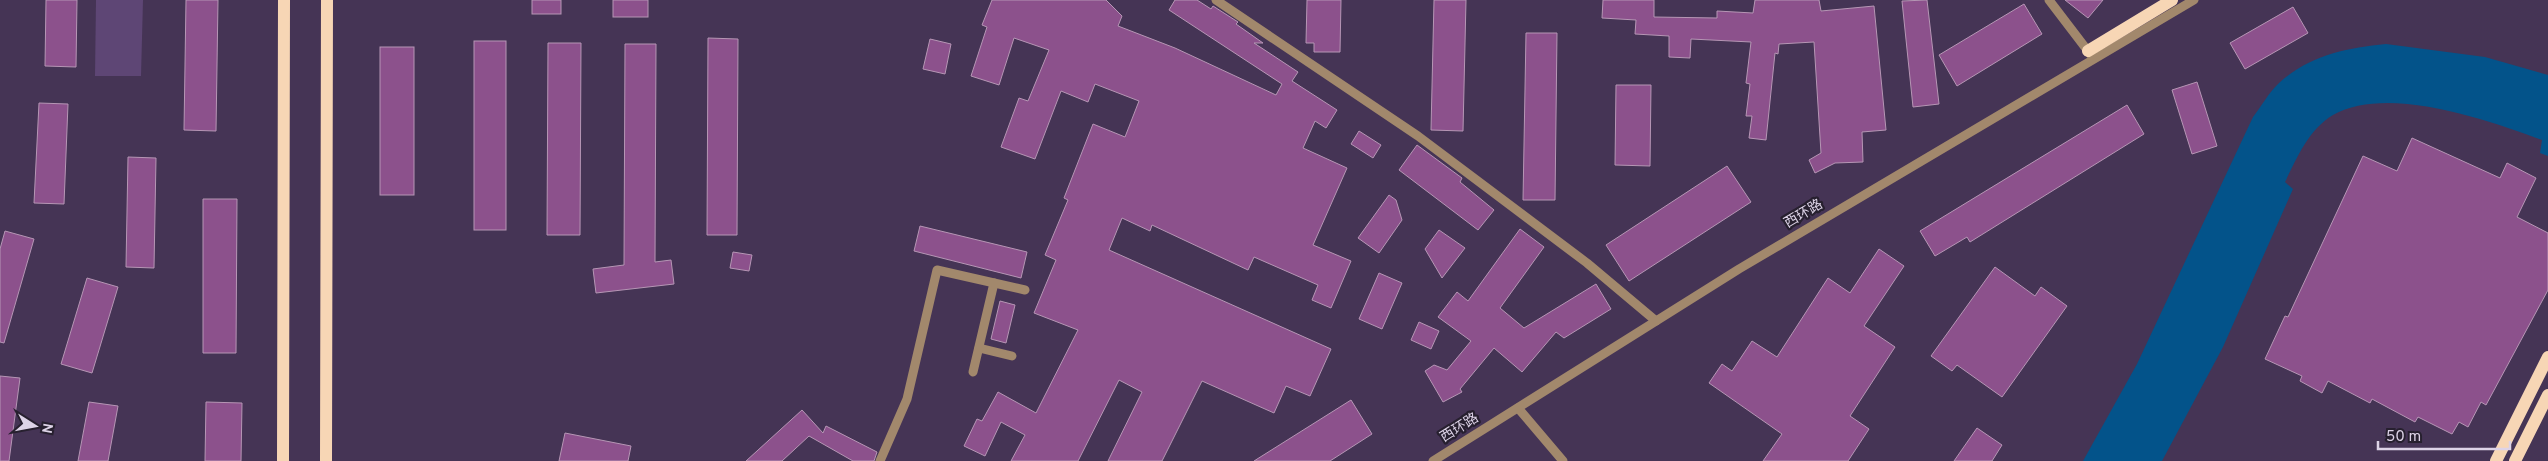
<svg xmlns="http://www.w3.org/2000/svg" width="2548" height="461" viewBox="0 0 2548 461" font-family="Overpass,'Noto Sans SC',sans-serif">
<style>
.green{fill:#5e4675}
.water{fill:#03538a}
.building{fill:#8c518c;stroke:#b696b5}
.lines{fill:none;stroke-linecap:round;stroke-linejoin:round}
.minor{stroke:#a2886c;stroke-width:9}
.major{stroke:#f7d6b5;stroke-width:12}
.labels{text-anchor:middle;stroke-width:4.5;stroke-linejoin:round;paint-order:stroke}
.street-label{font-size:14px;fill:#ddd3e7;stroke:#27202f}
</style>
<rect width="100%" height="100%" fill="#453455"/>
<polygon class="green" points="96,0 143,0 141,76 95,76"/>
<path class="water" d="M2386,44L2485,57L2548,75V156L2540,153L2542,140C2488,120 2387,84 2333,115C2308,130 2297,158 2285,182L2293,189L2223,347L2162,461H2083L2137,364L2253,117C2261,107 2269,92 2279,83C2310,55 2346,48 2386,44Z"/>
<g class="building">
<polygon points="46,0 77,0 76,67 45,66"/>
<polygon points="186,0 218,0 216,131 184,130"/>
<rect x="532" y="0" width="29" height="14"/>
<rect x="613" y="0" width="35" height="17"/>
<polygon points="992,0 1106,0 1122,16 1118,26 1175,48 1276,95 1282,84 1169,10 1175,0 1197,0 1211,9 1213,6 1238,22 1236,24 1263,43 1254,43 1298,72 1292,81 1337,110 1326,128 1315,121 1303,148 1347,168 1313,245 1351,261 1331,308 1312,300 1318,285 1254,257 1248,270 1152,225 1150,231 1122,218 1109,250 1331,349 1310,396 1286,386 1274,413 1202,381 1162,461 1108,461 1142,392 1119,380 1078,461 1011,461 1025,435 1001,422 985,456 964,446 977,419 982,421 998,392 1036,413 1078,330 1034,313 1056,260 1045,255 1068,200 1064,198 1093,124 1125,137 1139,101 1095,84 1088,102 1061,91 1035,159 1001,147 1019,98 1028,101 1049,50 1014,38 999,85 971,76 987,27 982,25"/>
<polygon points="1307,0 1341,0 1340,52 1314,52 1314,43 1306,43"/>
<polygon points="1434,0 1466,0 1463,131 1431,130"/>
<polygon points="1603,0 1654,0 1654,17 1717,18 1717,11 1753,13 1755,0 1819,0 1821,11 1874,6 1886,130 1862,132 1863,162 1835,163 1815,173 1809,160 1821,153 1814,42 1779,44 1778,54 1775,53 1766,140 1749,138 1752,116 1746,116 1750,84 1746,83 1751,42 1691,39 1690,58 1669,57 1669,36 1635,34 1636,20 1602,18"/>
<polygon points="1927,0 1939,104 1913,107 1902,1"/>
<polygon points="2065,0 2103,0 2088,18"/>
<polygon points="2024,4 2042,34 1957,86 1939,55"/>
<polygon points="2293,7 2308,33 2245,69 2230,43"/>
<polygon points="1526,33 1557,33 1555,200 1523,200"/>
<polygon points="708,38 738,39 737,235 707,235"/>
<polygon points="930,39 951,44 945,74 923,69"/>
<rect x="474" y="41" width="32" height="189"/>
<polygon points="548,43 581,43 580,235 547,235"/>
<polygon points="625,44 656,44 655,262 671,260 674,284 596,293 593,269 624,265"/>
<rect x="380" y="47" width="34" height="148"/>
<polygon points="2197,82 2217,146 2192,154 2172,90"/>
<polygon points="1616,85 1651,85 1650,166 1615,165"/>
<polygon points="39,103 68,104 64,204 34,203"/>
<polygon points="2127,105 2144,134 1970,242 1967,237 1935,256 1920,231"/>
<polygon points="1359,131 1381,145 1373,158 1351,144"/>
<polygon points="2412,138 2500,178 2507,163 2536,178 2517,217 2548,233 2548,290 2486,405 2481,402 2468,427 2459,422 2452,434 2418,417 2415,422 2372,399 2370,403 2328,381 2322,393 2300,381 2302,376 2265,359 2285,316 2288,317 2363,156 2397,171"/>
<polygon points="1417,145 1462,178 1460,182 1494,210 1478,230 1399,170"/>
<polygon points="128,157 156,158 154,268 126,267"/>
<polygon points="1727,166 1751,202 1629,281 1606,245"/>
<polygon points="1389,195 1396,200 1402,220 1379,253 1358,238"/>
<polygon points="203,199 237,199 236,353 203,353"/>
<polygon points="920,226 1027,252 1021,278 914,251"/>
<polygon points="1520,229 1544,247 1500,308 1524,328 1596,284 1611,309 1564,338 1556,332 1522,372 1494,348 1460,389 1462,392 1443,402 1425,371 1434,365 1447,370 1471,341 1438,317 1457,292 1468,301"/>
<polygon points="1439,230 1465,248 1442,278 1425,249"/>
<polygon points="5,231 34,239 4,343 0,342 0,249"/>
<polygon points="1879,249 1904,266 1864,326 1895,347 1850,416 1869,429 1848,461 1763,461 1782,434 1709,383 1722,364 1732,371 1752,341 1777,357 1828,278 1850,293"/>
<polygon points="733,252 752,255 749,271 730,268"/>
<polygon points="1995,267 2035,296 2041,287 2067,306 2002,397 1957,365 1952,371 1931,356"/>
<polygon points="1379,273 1402,283 1382,329 1359,319"/>
<polygon points="87,278 118,287 92,373 61,364"/>
<polygon points="1000,301 1015,305 1006,343 991,339"/>
<polygon points="1419,322 1439,331 1431,349 1411,340"/>
<polygon points="0,376 20,378 9,461 0,461"/>
<polygon points="1351,400 1372,434 1330,461 1254,461"/>
<polygon points="89,402 118,406 108,461 78,461"/>
<polygon points="206,402 242,403 241,461 205,461"/>
<polygon points="802,410 823,433 826,426 877,452 874,461 853,461 809,436 782,461 746,461"/>
<polygon points="1977,428 2002,445 1992,461 1954,461"/>
<polygon points="565,433 631,446 628,461 559,461"/>
</g>
<g class="lines">
<g class="minor">
<polyline points="1216,0 1418,136 1587,263 1656,321"/>
<polyline points="2049,0 2091,55"/>
<polyline points="979,348 1012,356"/>
<polyline points="973,372 994,283"/>
<polyline points="1518,408 1563,461"/>
<polyline points="880,461 907,399 937,270 1025,290"/>
<polyline points="1433,461 1739,269 2194,0"/>
</g>
<g class="major">
<polyline points="2088,51 2172,0"/>
<polyline points="283,461 284,0"/>
<polyline points="326,461 327,0"/>
<polyline points="2496,461 2548,357"/>
<polyline points="2515,461 2548,395"/>
</g>
</g>
<g class="labels">
<g class="street-label">
<text transform="translate(1803 213) rotate(-31)" y="5">西环路</text>
<text transform="translate(1459 427) rotate(-32)" y="5">西环路</text>
</g>
</g>
<g transform="translate(35 426) rotate(101)" stroke="#27202f" stroke-width="4" paint-order="stroke">
<path d="M0-4L9 19L0 12L-9 19Z" fill="#ddd3e7"/>
<text y="-8" font-size="14" font-weight="bold" text-anchor="middle" fill="#ddd3e7">N</text>
</g>
<path d="M2378 441v8h132v-8" fill="none" stroke="#ddd3e7" stroke-width="2.5"/>
<text x="2386" y="441" font-size="15" fill="#ddd3e7" stroke="#27202f" stroke-width="4" paint-order="stroke">50 m</text>
</svg>
